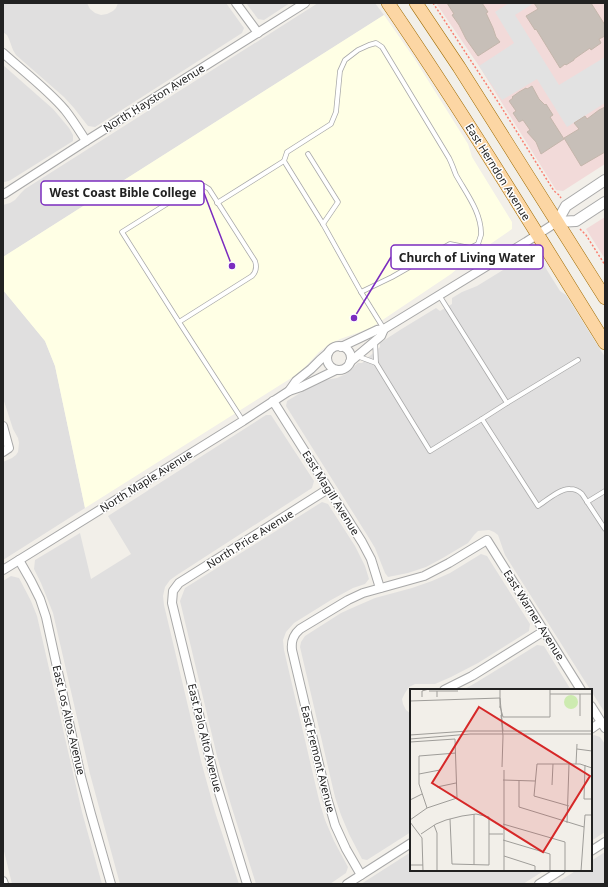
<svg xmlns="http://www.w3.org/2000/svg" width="608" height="887" viewBox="0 0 608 887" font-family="'Noto Sans',sans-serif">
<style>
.residential{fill:#e0dfdf}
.commercial{fill:#f2dad9}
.education{fill:#ffffe5}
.parking{fill:#e2e2e2}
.building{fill:#c7bfb8;stroke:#c4b6ab}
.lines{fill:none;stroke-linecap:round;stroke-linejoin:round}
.service-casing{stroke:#a9a9a9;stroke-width:5.5}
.minor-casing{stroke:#a9a9a9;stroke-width:10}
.tertiary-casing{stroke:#a9a9a9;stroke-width:12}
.primary-casing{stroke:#a06b00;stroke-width:14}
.path{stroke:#fa8072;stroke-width:1.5;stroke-dasharray:2 2;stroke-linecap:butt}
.service{stroke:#fff;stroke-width:4}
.minor{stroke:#fff;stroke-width:8}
.tertiary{stroke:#fff;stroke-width:10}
.primary{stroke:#fcd6a4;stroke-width:13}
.labels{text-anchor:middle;stroke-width:3;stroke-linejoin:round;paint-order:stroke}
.street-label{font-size:11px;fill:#222;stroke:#fff}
.inset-road{fill:none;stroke:#9f9d99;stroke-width:1}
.view{fill:#d62828;fill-opacity:0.15;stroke:#d62828;stroke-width:2}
.inset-edge{fill:none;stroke:#222;stroke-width:2}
.leader{fill:none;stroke:#7b2cbf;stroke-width:1.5}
.callout-dot{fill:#7b2cbf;stroke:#fff;stroke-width:1.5}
.callout{fill:#fff;stroke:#7b2cbf;stroke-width:1.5}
.callout-label{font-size:12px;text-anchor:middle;font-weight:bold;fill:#222}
</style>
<rect width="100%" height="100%" fill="#f2efe9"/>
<g class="residential">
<polygon points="3,3 87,3 90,9 95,13 101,15 107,14 113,11 116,8 118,3 226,3 244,28 242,33 95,127 88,126 74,108 64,97 16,55 13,50 9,39 7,35 3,32"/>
<polygon points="246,3 290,3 264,20 258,19"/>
<polygon points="318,3 375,3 384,15 3,257 3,205 10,203 15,200 21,193 25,189"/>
<polygon points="3,65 53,109 69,128 73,135 73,141 9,181 4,182 3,182"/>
<polygon points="524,257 540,259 560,291 566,295 605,357 605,713 505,555 498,535 494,532 489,530 478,531 474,535 468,543 441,559 426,567 408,573 388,577 385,573 375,548 369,538 286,406 287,401 315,384 325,380 337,378 346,374 358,363 362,363 380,347 380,343 400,330 436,308 440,311 452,304 452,298 462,292 477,286"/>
<polygon points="3,290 45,341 55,366 85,508 3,560 3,462 12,458 16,455 18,452 19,443 18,438 13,429 3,398"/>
<polygon points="266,415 271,415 314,481 312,488 177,575 170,580 165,587 163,596 164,605 201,761 215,812 239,884 120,884 90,774 53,613 41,583 34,569 35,560 80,533 91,579 131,554 108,516"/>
<polygon points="322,502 328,504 355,546 365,566 369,579 365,584 353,588 331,600 294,623 286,632 283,640 284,650 319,800 325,820 334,841 348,867 346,873 330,884 256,884 231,805 217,756 180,601 185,588"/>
<polygon points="481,554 487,556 530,624 529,631 478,663 451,677 435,684 415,684 409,687 405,693 402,699 403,704 406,710 411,714 411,832 367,860 362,859 349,834 341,815 335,797 300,647 301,642 305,636 341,613 352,608 375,598 412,588 432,581 450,573"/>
<polygon points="11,576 19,578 31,601 37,616 82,812 102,884 12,884 3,847 3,581"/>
<polygon points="537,645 544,646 571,690 463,690 477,682"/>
<polygon points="594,735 600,737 605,744 605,832 591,841 591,737"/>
<polygon points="411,852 411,870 545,870 523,884 361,884"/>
<polygon points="605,852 605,884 557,884 558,882 577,870 591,870 591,861"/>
</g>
<g class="commercial">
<polygon points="436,3 605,3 605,164 563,191 556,190 479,66"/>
<polygon points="605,217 605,259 586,229"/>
</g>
<polygon class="education" points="384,15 414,58 468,144 472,157 512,222 512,229 470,258 451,274 372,327 360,332 340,339 328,345 319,352 305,367 296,375 85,508 55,366 45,341 3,290 3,257"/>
<polygon class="parking" points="509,3 534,3 515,15 559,85 605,57 605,103 567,127 537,79 502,100 479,66 514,43 495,12"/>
<g class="building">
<polygon points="447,3 482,3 488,12 486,13 493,28 496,37 500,42 478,56 466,39 459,25 452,15 454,14"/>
<polygon points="534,3 591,3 605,25 605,36 599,39 601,43 591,50 590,48 574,59 574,60 566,65 565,64 560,68 536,29 535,30 526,16 538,9"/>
<polygon points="532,86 539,99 545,105 546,104 553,115 550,117 564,139 541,154 536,142 527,132 530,130 523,120 519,122 513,113 516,111 509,101 513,98 512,97 519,92 526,88 527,89"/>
<polygon points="605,107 605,152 581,166 564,138 579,129 574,123 585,116 587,119 599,110"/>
</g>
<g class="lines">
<defs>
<g id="service">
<polyline points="308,154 338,202 323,224"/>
<polyline points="284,161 323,224 361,292 384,329"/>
<path d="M217,203L284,161L287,152L331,124L336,112L340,71L345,60L358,50L369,45L376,43L382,47L449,158C452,164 454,170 456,175C466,193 482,213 481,235C480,238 479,241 478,244L490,264"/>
<polyline points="361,292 392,277 450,244 470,248 478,244"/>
<polyline points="439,295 507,403 578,360"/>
<path d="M179,322L252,276C256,272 257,267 255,261L209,189C205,186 202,184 197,185L122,232L179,322L243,421"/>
<polyline points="357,356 376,363 375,341"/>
<path d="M376,363L430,451L482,419L538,506C546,501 560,488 570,489C575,489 579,491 582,494L605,529"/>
<polyline points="482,419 507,403"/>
<polyline points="587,502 605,491"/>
</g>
<g id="minor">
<polyline points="236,3 258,33"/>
<path d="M3,53C23,71 47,89 65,110C73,120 79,130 86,141"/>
<polyline points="3,194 4,194 86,141 305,3"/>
<circle cx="339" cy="358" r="12"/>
<polyline points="341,347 377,330 384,329 526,242 557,222"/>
<polyline points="350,362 381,336 384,329"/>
<polyline points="289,391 296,381 311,369 320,360 328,353"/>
<polyline points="273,401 362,542 371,559 380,588"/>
<polyline points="3,426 9,448 3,452"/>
<polyline points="19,560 31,581 40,599 46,617 81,777 91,814 111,884"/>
<polyline points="3,570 243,421 289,391 301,387 336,370"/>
<polyline points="444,690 472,676 544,631"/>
<polyline points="591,706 605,728"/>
<polyline points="591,729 601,722"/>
<polyline points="591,851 605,842"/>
<path d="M361,875L346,849L335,825L331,811L327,798L292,650C291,641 293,635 300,629L348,600L363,593L424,576L449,563L487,540L581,690"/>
<polyline points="3,881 4,884"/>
<polyline points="247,884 214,776 172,603 173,591 179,583 328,489"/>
<polyline points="347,884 411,843"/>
<polyline points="539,884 561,870"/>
</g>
<g id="tertiary">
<polyline points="557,222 566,206 605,180"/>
<polyline points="557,222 576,221 605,202"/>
</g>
<g id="primary">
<path d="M388,3C464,114 534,229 605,343"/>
<polyline points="416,3 459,67 605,298"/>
</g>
</defs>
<use href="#service" class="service-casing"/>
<use href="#minor" class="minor-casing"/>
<use href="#tertiary" class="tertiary-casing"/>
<use href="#primary" class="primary-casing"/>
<g class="path">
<polyline points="433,3 500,105 554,191 559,195 561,198"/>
<polyline points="580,229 586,235 605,265"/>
</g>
<use href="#service" class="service"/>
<use href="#minor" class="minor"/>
<use href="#tertiary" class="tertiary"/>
<use href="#primary" class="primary"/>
</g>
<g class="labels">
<g class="street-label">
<text transform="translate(154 98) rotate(-32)" y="4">North Hayston Avenue</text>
<text transform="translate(498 172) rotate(58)" y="4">East Herndon Avenue</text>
<text transform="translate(146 481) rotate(-32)" y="4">North Maple Avenue</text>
<text transform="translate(331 493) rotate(58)" y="4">East Magill Avenue</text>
<text transform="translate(250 539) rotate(-32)" y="4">North Price Avenue</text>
<text transform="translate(534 615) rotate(58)" y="4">East Warner Avenue</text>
<text transform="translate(69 720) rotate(77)" y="4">East Los Altos Avenue</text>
<text transform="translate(205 738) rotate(76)" y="4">East Palo Alto Avenue</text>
<text transform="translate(318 759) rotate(76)" y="4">East Fremont Avenue</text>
</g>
</g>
<g transform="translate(410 689)">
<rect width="182" height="182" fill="#f2efe9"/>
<path d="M154 13a7 7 0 1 1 14 0a7 7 0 1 1-14 0Z" fill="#cdebb0"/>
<path class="inset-road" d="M19,2H27V8M27,2H48M140,5H182M170,5V27M12,8V2L19,0M90,9L93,42M0,12L90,9M90,17L93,28H140V0M90,19V0M91,26L93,47L92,78M0,46L58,42H182M0,50L60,45H182M0,53L45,50L47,109L17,119L0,131M167,60L182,62M166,75L167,55M175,76L174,110H182M9,85L30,81M93,91L125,92M109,91V118L174,138M142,96L143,75M27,98L46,94M0,111L12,105M159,117L124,107L127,75H170L182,79M17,119L9,95V67L46,64M64,125V176M0,133L12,149L13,182M157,134L159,75M93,135L155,153V182M24,136L27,144V182M11,145L26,135L36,131L52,127L66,125L79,128V176L42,175L40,130M79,145H93M93,151L140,165V182M94,167L125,177V182M0,176H13M94,182V81M171,182L175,126H182"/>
<path class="view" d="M69,18L180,87L133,163L22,94Z"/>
<rect width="182" height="182" class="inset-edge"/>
</g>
<path class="leader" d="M232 266L204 193M354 318L391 257"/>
<g class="callout-dot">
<circle cx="232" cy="266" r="4"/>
<circle cx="354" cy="318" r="4"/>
</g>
<g class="callout">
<rect x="41" y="181" width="163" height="24" rx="4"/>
<rect x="391" y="245" width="152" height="24" rx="4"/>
</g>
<g class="callout-label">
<text x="123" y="197">West Coast Bible College</text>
<text x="467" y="262">Church of Living Water</text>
</g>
<rect width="608" height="887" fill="none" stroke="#222222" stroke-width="8"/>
</svg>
